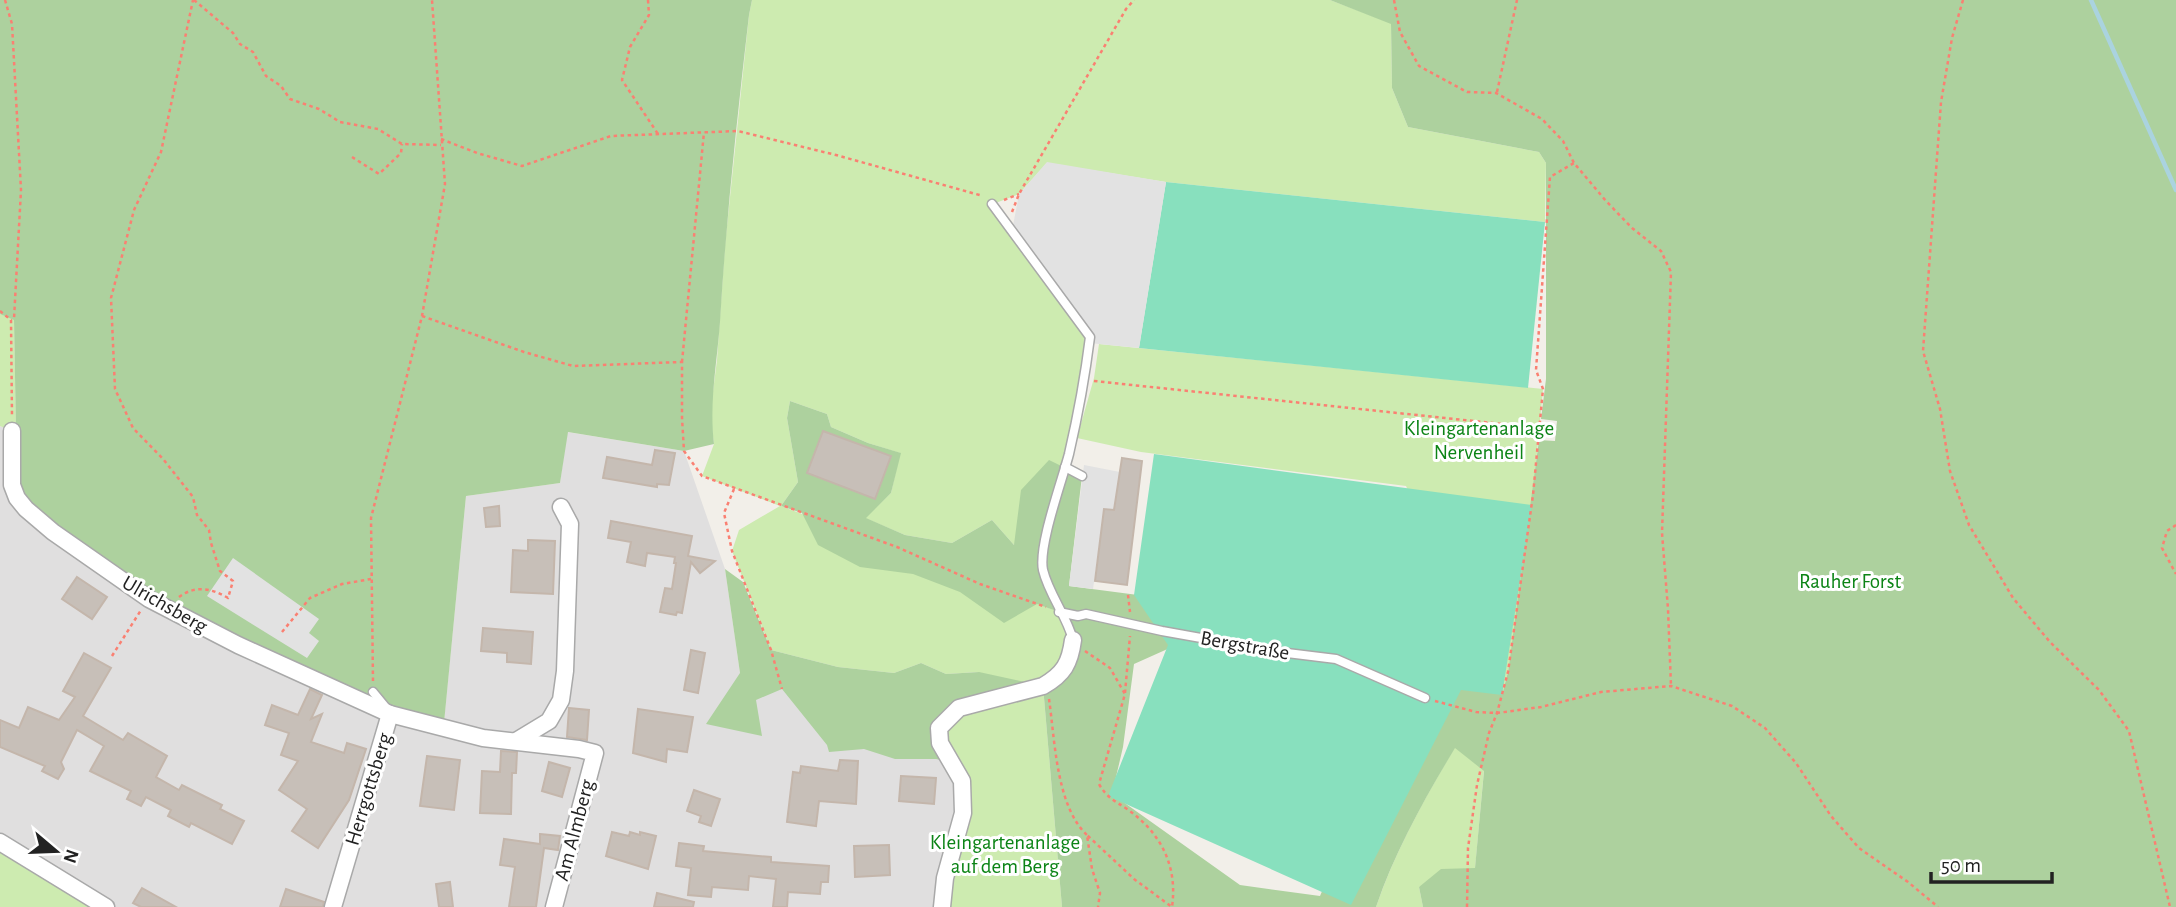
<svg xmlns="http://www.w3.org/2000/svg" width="2176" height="907" viewBox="0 0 2176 907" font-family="'Alegreya Sans',sans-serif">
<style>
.residential{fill:#e0dfdf}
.grass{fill:#cdebb0}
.forest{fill:#add19e;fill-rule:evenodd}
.pitch{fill:#88e0be}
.parking{fill:#e2e2e2}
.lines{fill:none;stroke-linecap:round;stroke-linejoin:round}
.stream{stroke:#aad3df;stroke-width:4.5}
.building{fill:#c7bfb8;stroke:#c4b6ab;stroke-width:2}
.lane-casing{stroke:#a9a9a9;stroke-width:11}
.street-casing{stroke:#a9a9a9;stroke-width:19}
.path{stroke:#fa8072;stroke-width:2.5;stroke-dasharray:3.5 3.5;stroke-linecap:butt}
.lane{stroke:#fff;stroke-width:8}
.street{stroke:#fff;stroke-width:16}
.labels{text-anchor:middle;stroke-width:6;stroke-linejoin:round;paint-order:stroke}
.park-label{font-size:21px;fill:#0c8416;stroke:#fff}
.street-label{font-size:21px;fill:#222;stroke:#fff}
</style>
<rect width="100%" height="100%" fill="#f2efe9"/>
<polygon class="residential" points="0,426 16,433 119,571 444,722 466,496 560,483 567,432 684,451 725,569 740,673 1043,686 962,781 942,907 99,907 0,848"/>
<g class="grass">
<polygon points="752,0 1330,0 1391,23 1392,88 1408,127 1539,152 1546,163 1545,222 1166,182 1047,163 1019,194 993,204 1090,337 1065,467 1014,545 992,520 952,543 905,535 865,518 891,493 900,453 868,443 831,427 827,414 790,401 787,418 798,482 781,506 1059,612 1070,629 1071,661 1043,686 1062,907 942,907 962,782 940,743 979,672 946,674 921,663 894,673 838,667 771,650 732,551 739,530 780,506 702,476 714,444 710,415 717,360 725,245 749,15"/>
<polygon points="0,314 14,319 16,433 0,426"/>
<polygon points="1099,344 1543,389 1533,495 1508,672 1502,695 1406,486 1141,452 1077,438 1094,378"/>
<path d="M1455,747L1484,770L1475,869L1419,887L1423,907H1376C1395,851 1425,798 1455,747Z"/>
<polygon points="0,848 99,907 0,907"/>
</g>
<g class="forest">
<path d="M0,0H752L749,15C737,118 726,220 720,322C717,363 709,403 714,444L684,451L568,432L560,483L466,496L444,723L394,708L241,639L153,593L119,571L30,504L20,483L16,433L14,320L0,314Z"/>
<path d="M1330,0H2176V907H1423L1419,887L1441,869L1475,868L1484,771L1455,748C1425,798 1395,851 1376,907H1062L1043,686L959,708L939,728L951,762L936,759H895L864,749L829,752L827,745L782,689L756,700L762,736L706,724L740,673L725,569L743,582L771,650L838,667L894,673L921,663L946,674L979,672L1043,686L1052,681L1073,640L1059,612L1037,604L1004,623L960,592L913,574L860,567L818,545L802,513L781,506L798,482L787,418L790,401L827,414L831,427L868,443L901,453L891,493L866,518L905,535L952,543L992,520L1014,545L1021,490L1049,460L1082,476L1069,586L1390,628L1502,695L1508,672L1539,440L1555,441L1557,421L1541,419L1546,379V163L1539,152L1408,127L1392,88L1391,24ZM1172,647L1326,882L1320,896L1240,885L1112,794L1123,747L1134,664Z"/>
</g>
<g class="pitch">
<polygon points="1166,182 1545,222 1528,388 1139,348"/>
<polygon points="1154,454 1532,505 1502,695 1461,690 1351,905 1108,796 1168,645 1134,595"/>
</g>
<g class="parking">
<polygon points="1047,162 1166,182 1139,348 1089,343 1012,231 1019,194"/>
<polygon points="1084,465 1120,472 1114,510 1104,510 1093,589 1069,586"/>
<polygon points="233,558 319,619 309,633 319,641 307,658 207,596"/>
</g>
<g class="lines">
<polyline class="stream" points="2091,0 2176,190"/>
</g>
<g class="building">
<polygon points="823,431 891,456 875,499 807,473"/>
<polygon points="655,450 675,453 669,485 657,484 657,487 603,478 607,457 652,465"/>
<polygon points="1122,458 1142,461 1127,585 1095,581 1104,509 1114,510"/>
<polygon points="499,506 500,526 486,527 484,508"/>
<polygon points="611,521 692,536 688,556 715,561 700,573 691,562 682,613 677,612 676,615 660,612 665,588 672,589 676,563 674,563 675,557 647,553 645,566 627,562 631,542 608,538"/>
<polygon points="528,540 555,541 553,594 511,592 513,550 528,551"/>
<polygon points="77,577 107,597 92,619 62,599"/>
<polygon points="483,628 533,632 531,664 507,662 507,653 481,651"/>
<polygon points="691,650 705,653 698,693 684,690"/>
<polygon points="84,653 111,668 83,716 123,740 128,733 167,756 156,777 179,790 182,785 222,805 220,809 244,821 232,844 191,823 189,827 168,816 171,810 146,797 141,806 127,799 131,791 90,771 104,746 77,730 61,762 64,769 58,779 42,771 45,766 0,747 0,720 19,728 28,707 59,720 75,697 63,691"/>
<polygon points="310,689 322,695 311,719 322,714 311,742 344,753 347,743 366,749 349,800 318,848 292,831 307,809 279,790 298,761 281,755 289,733 265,725 272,705 298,715"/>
<polygon points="569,708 589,710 587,740 567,737"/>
<polygon points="638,709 693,717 687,752 667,749 666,762 633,753"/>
<polygon points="501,751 517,752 516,773 512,773 511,814 480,813 482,771 500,772"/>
<polygon points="427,756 460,760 454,810 420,806"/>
<polygon points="840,760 858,761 856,804 819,801 816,826 787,822 793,772 800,773 801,766 838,771"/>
<polygon points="549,762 570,768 562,797 542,791"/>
<polygon points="901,776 936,778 934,804 899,801"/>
<polygon points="694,790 720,799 711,826 699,822 701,816 687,811"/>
<polygon points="612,832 629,836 630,832 640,835 640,832 656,836 648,869 606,856"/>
<polygon points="540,834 560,836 558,850 544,848 536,907 509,907 515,867 500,865 504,839 540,844"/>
<polygon points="679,843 704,846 703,851 771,857 771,862 829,866 828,882 821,882 820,894 788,892 787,907 773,907 776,879 749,876 748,890 712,887 711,897 688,895 691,868 676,866"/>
<polygon points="889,845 890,875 855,877 854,846"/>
<polygon points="450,882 453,907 439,907 436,884"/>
<polygon points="142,888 176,907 141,907 133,903"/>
<polygon points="286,889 324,902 323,907 280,907"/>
<polygon points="657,893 694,902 693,907 654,907"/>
</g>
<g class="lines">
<defs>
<g id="lane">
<path d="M992,204L1090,337C1085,377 1078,415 1069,454C1062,481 1038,546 1043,570C1049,595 1067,616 1073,640"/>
<polyline points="1065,467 1082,476"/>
<polyline points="1059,612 1078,616 1086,614 1162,631 1279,652 1336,659 1425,698"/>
<polyline points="373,692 387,709"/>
</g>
<g id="street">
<polyline points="12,431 12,485 17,498 26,509 53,532 149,599 238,645 390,714 483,738 579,749 595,753 554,907"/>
<polyline points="516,741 549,721 561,700 565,671 570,524 561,507"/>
<polyline points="0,842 106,907"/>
<polyline points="333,907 390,714"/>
<path d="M942,907L945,878L963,813L962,781L940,743L939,728L959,708L1043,686C1064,674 1070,663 1073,640"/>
</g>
</defs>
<use href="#lane" class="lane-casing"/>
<use href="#street" class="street-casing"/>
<g class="path">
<polyline points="5,0 12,24 21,190 14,319"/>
<polyline points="194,0 233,33 240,44 253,52 266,76 281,86 290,99 319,109 340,122 378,129 402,144 441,145"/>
<polyline points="648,0 649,15 630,47 622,80 658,134"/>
<polyline points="1394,0 1400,32 1419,66 1467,92 1496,93 1542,119 1563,141 1574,163 1606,201 1632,228 1661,251 1671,272 1662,533 1668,609 1671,686"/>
<polyline points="1963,0 1952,38 1941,102 1923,351 1940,409 1950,471 1969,525 2013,598 2050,642 2099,690 2129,731 2170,907"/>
<polyline points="1497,92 1517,0"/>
<polyline points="441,139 477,153 522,166 611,136 738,131 836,155 983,196"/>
<polyline points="352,157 379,174 401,153 402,144"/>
<polyline points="1004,200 1019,194"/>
<polyline points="1012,212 1019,194 1126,9 1134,0"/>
<polyline points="0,311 11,320 12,417"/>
<polyline points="422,316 524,352 573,366 682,362 682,418 684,451 702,476 897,547 980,584 1046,607"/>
<polyline points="682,362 704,132"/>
<polyline points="1094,381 1540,428"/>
<polyline points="734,489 724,513 732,551 771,650 782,689"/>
<polyline points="2176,525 2167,531 2162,548 2176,574"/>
<polyline points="1128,595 1130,612"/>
<path d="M179,597C195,585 211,588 228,598L233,581L220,571L211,543L209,530L197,515L193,497L163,459L133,428L115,389L111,298L134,210L161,152L193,0"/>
<polyline points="282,632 310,598 342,584 371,579"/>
<path d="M1085,651L1110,668L1125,694L1099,784C1106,797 1115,801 1127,809C1160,832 1178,865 1172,907L1134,879L1087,835L1092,869L1100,893L1098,907"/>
<polyline points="112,656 141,610"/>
<polyline points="373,681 371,518 422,316 445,184 432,0"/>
<polyline points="1125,693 1130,636"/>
<path d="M1049,699C1055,740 1056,806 1087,835"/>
<polyline points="1435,701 1476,712 1497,713 1541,707 1601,692 1671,686 1732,706 1765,728 1796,763 1831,816 1859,848 1908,882 1938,907"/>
<polyline points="1467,907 1468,848 1477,785 1489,733 1497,713 1508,672 1533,495 1543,389 1536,370 1550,177 1574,163"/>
</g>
<use href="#lane" class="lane"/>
<use href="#street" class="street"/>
</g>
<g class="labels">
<g class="park-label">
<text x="1479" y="435">Kleingartenanlage<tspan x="1479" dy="24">Nervenheil</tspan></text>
<text x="1850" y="588">Rauher Forst</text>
<text x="1005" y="849">Kleingartenanlage<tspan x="1005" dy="24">auf dem Berg</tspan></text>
</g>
<g class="street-label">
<text transform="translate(165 604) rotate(30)" y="7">Ulrichsberg</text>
<text transform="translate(1245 645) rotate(10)" y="7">Bergstraße</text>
<text transform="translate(368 789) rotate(-73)" y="7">Herrgottsberg</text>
<text transform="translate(574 830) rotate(-75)" y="7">Am Almberg</text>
</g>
</g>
<g transform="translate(56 851) rotate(109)" stroke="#ffffff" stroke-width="5" paint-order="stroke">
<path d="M0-5L12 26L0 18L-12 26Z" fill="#222222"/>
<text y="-10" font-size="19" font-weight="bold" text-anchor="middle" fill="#222222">N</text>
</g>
<path d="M1931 872v10h121v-10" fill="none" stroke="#222222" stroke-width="3.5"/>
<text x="1941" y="872" font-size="21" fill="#222222" stroke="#ffffff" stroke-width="5" paint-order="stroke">50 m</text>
</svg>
